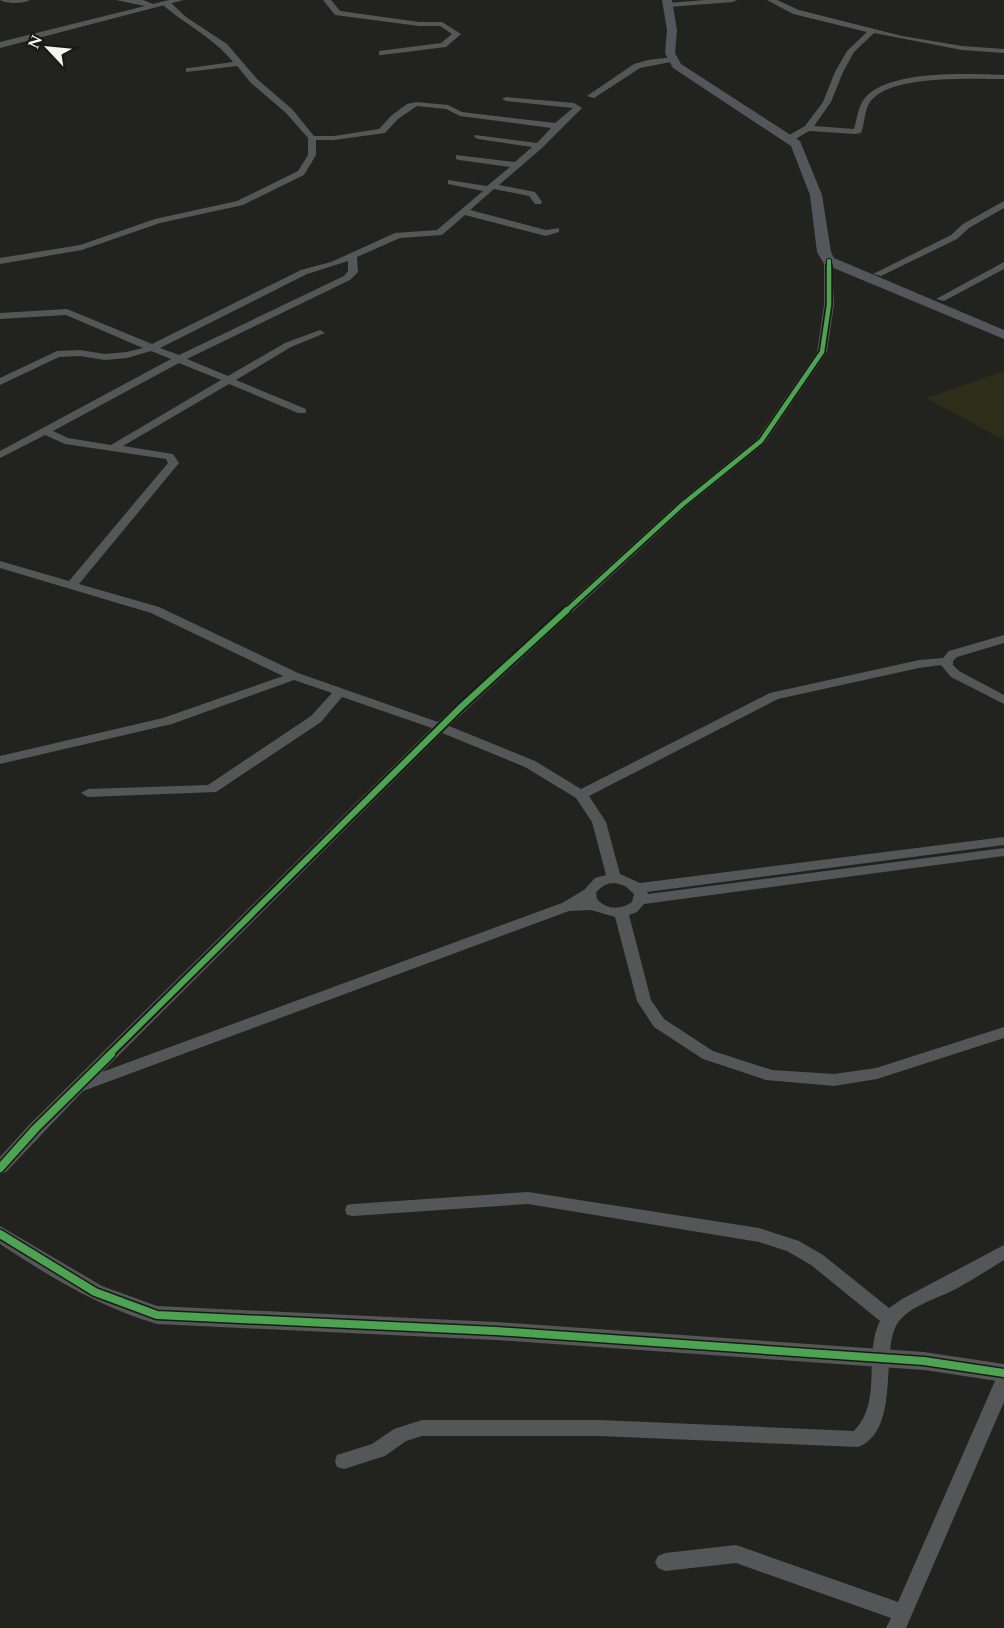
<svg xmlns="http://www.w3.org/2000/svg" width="1004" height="1628" viewBox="0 0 1004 1628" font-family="Spectral,serif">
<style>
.green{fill:#2d2e1a}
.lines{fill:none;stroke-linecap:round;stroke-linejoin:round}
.minor{fill:#545658;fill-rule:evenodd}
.tertiary{fill:#545658;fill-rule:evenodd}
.secondary{fill:#53575b;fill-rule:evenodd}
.cycleway-far3-casing{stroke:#1a1a14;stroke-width:6}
.cycleway-far2-casing{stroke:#1a1a14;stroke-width:8}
.cycleway-far1-casing{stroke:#1a1a14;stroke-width:10}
.cycleway-casing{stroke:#1a1a14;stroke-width:11}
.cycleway-far3{stroke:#4ca352;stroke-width:4}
.cycleway-far2{stroke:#4ca352;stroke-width:4.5}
.cycleway-far1{stroke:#4ca352;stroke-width:6}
.cycleway{stroke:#4ca352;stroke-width:8}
</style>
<rect width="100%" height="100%" fill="#22231e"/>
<polygon class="green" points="1004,371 1004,440 926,398"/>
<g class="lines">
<g class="minor">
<path d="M0,0H30C23,4 7,4 0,0Z"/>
<polygon points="116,0 143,0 158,6 154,8"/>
<polygon points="323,0 331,0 340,11 419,22 442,22 461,34 446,47 382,55 379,55 379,51 441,43 452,34 440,26 419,26 335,15"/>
<polygon points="705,0 737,0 733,2 668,7 664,5 668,3"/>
<path d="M767,0H777L799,10L902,36L962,46L1004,49V53L962,50L874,33L854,52L843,72L831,102L814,126L854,129C857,119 858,107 864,99C888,69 969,74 1004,75V79C973,79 889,74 870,102C864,111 865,123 861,133L855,134L809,131L792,141H786V137L805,126L823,102L835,72L847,51L867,32L793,14Z"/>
<path d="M163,1H169L186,17L227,44L257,79L292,109L314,136H334L379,129L392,115L407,104L416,102L448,105L462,112L555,123L573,108L506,101L502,99L506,97L574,103L582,108L542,148L499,185L535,192L542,202L541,204H535L529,196L494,189L470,210L546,230L559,228V232L546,236L465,215L442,235L400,238L357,257L358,272L350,280L187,359L228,376L285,343L320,330L325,333L291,347L236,380L306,409V413H298L229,384L123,446L173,454L179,463L79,584L159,607L298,673L438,722L679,502L757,439L817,352L824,305V261L832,259L834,305L827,352L765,443L687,506L449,726L535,761L581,789L770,693L919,660L943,658L949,651L1004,635V643L957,657L953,661V665L959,671L1004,695V704L951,677L941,665L919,668L778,699L589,796L606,822L620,874L640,883L1004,837V845L647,892L648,894L1004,848V856L644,904L637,912L629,915L651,1000L664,1019L713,1051L772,1070L834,1074L876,1068L1004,1027V1038L877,1079L834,1086L766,1080L703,1059L654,1027L637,1001L615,917L591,910L569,911L83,1091L6,1172L0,1174V1157L30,1124L432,728L342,697L321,722L216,792L88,797L81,793L88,789L208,785L311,716L332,693L294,680L172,724L0,764V756L163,718L283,676L151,613L0,568V561L69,581L168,463L166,459L65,444L45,435L0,458V451L171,359L151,351L127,358L105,360L80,356L59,357L0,385V378L57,351L80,350L105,354L126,352L143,348L66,315L0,319V313L67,309L152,344L301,270L331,262L395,233L437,230L483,191L448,184V180L487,186L510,167L459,160L456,159V155L515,162L532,147L478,139L474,137L475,135L537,143L551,128L460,116L446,109L417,106L398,119L385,133L334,140H316V155L304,175L243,205L160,223L82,250L0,264V258L80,245L155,219L237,201L298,171L308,155V138L286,113L251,83L237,66L186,72V68H189L233,62C214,38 186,25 163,5ZM348,261V271L344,276L179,355L160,348L307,274ZM179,363L221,380L111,445L68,438L53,431ZM442,733L525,767L576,798L592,822L606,875L595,878L584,890L562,903L102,1072ZM615,883L625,886L634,894L632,902C621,910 606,910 597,899L596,893C601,886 607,883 615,883Z"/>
<polygon points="673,57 676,57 676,61 640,68 594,98 587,96 634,64 648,60"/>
<polygon points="1004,201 1004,208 969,228 957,239 881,276 873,274 951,235 963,224"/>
<polygon points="1004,262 1004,269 944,301 936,299"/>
<path d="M528,1192L759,1228L799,1241L823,1255L889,1308L902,1299L1004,1245V1260C988,1270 972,1280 956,1289C937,1299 904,1307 895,1328C882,1358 899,1432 858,1447L599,1436H422L406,1441L385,1456L344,1469L337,1467L335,1461L337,1455L372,1444L394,1429L422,1420H599L854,1431C883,1402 863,1354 880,1321L811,1265L787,1251L759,1242L528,1204L353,1216L347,1215L345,1210L347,1205L353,1204Z"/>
<polygon points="1004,1374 1004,1402 906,1628 886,1628 891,1618 736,1563 665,1571 658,1568 655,1562 658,1556 665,1553 736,1545 898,1602 995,1381 998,1376"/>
</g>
<g class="tertiary">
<polygon points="169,0 184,0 0,48 0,42"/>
<path d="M0,1226L102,1286L157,1306L496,1322L924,1352L1004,1364V1382L924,1370L496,1340L157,1324C99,1307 50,1277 0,1244Z"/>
</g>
<polygon class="secondary" points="662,0 672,0 677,30 675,53 681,64 800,141 822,195 831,252 834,258 1004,330 1004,339 824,264 817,252 810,195 791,146 673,68 665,53 667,30"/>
<defs>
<polyline id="cycleway-far3" points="829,261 829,267"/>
<polyline id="cycleway-far2" points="566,611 683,504 761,441 822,352 829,305 829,266"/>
<polyline id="cycleway-far1" points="109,1055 461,707 567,610"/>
<g id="cycleway">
<polyline points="0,1168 36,1128 111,1054"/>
<polyline points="0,1234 95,1292 157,1315 496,1331 924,1361 1004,1373"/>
</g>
</defs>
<use href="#cycleway-far3" class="cycleway-far3-casing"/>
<use href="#cycleway-far2" class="cycleway-far2-casing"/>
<use href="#cycleway-far1" class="cycleway-far1-casing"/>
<use href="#cycleway" class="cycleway-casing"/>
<use href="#cycleway-far3" class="cycleway-far3"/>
<use href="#cycleway-far2" class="cycleway-far2"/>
<use href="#cycleway-far1" class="cycleway-far1"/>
<use href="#cycleway" class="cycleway"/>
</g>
<g transform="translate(48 48) rotate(296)" stroke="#1a1a14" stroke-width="4.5" paint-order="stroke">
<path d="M0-4.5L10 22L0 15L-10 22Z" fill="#f5f5f0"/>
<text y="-9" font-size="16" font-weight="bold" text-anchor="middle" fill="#f5f5f0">N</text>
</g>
</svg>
